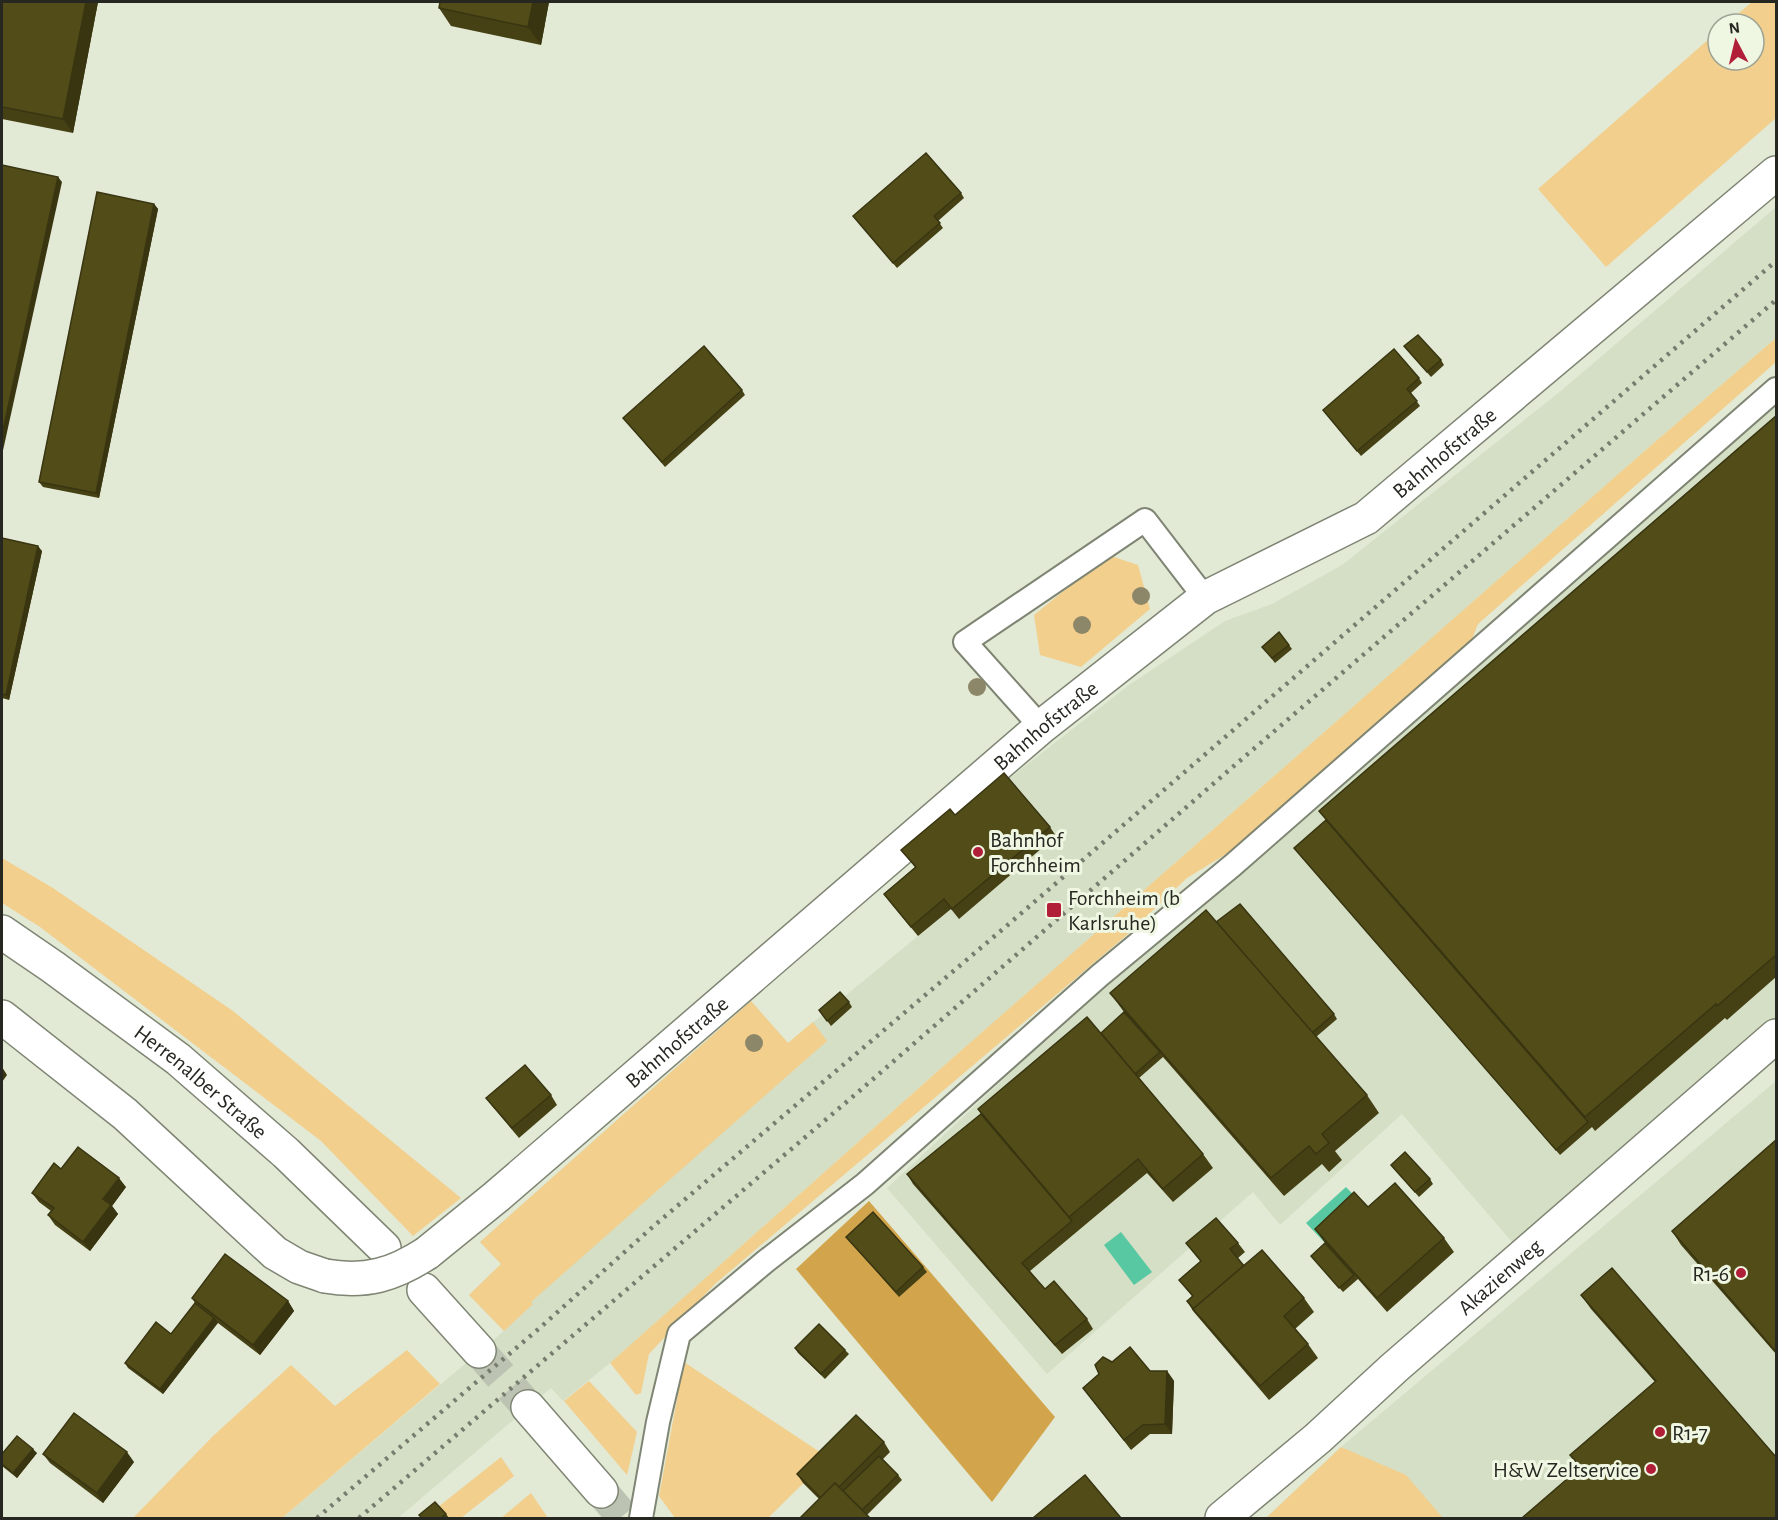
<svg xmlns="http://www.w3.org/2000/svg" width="1778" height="1520" viewBox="0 0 1778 1520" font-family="'Alegreya Sans',sans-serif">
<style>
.built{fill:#d4dfc5}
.green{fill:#f2cf8c}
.forest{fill:#d2a54c}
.water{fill:#57c8a1}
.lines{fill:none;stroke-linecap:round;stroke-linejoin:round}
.secondary-tunnel{stroke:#bcc3b2;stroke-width:33;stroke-dasharray:33 16;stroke-linecap:butt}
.lane-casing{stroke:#7e8573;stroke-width:26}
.street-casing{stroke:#7e8573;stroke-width:36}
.secondary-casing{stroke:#7e8573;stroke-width:36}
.lane{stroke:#fff;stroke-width:22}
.street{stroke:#fff;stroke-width:33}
.secondary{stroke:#fff;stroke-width:33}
.rail{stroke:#777c6f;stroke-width:4.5;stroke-dasharray:3 6;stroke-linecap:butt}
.street-bridge-casing{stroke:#7e8573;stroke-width:36;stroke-linecap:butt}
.street-bridge{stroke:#fff;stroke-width:33}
.tree{fill:#8d8769}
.wall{fill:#464115}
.shaded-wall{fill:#393511}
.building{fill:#514c18;stroke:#393511;stroke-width:1.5}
.poi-dot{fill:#b11e37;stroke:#eff7e3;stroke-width:2}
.labels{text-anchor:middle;stroke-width:6;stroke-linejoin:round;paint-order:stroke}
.street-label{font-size:22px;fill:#252720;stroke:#eff7e3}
.poi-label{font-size:22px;fill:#252720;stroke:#eff7e3;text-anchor:start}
</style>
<rect width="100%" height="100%" fill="#e2ead6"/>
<g class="built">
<polygon points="1776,207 1776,338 1656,441 939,1070 610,1363 563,1401 551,1388 398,1518 282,1518 504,1331 469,1295 501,1264 480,1242 751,1001 788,1043 918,936 891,903 922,876 908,859 957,819 1129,685 1225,621 1272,604 1342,565 1562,390"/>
<polygon points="1776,389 1776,1035 1524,1256 1402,1114 1280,1225 1253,1192 1047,1374 887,1188 1233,865"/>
<polygon points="1776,1081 1776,1518 1266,1518 1341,1447"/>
</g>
<g class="green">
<polygon points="1752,2 1776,2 1776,118 1606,267 1538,189 1718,31 1718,60 1754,60 1754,24 1726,24"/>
<polygon points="1776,338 1776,362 1478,624 1466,654 1262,832 1187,878 1128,934 715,1284 649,1354 641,1393 636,1395 610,1363 939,1070 1656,441"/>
<polygon points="1108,555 1138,565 1150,609 1081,667 1040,655 1034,615"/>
<polygon points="2,858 53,888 233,1011 461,1198 413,1236 321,1141 40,927 2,903"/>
<polygon points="751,1001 788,1043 813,1022 827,1041 531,1302 533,1304 504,1331 469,1295 501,1264 480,1242"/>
<polygon points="407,1350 440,1384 282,1518 133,1518 213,1436 291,1365 335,1406"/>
<polygon points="684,1362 829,1458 768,1518 675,1518 659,1496"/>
<polygon points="589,1381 637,1432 627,1475 564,1401"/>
<polygon points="1341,1447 1406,1475 1443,1518 1266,1518"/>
<polygon points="501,1457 514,1476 461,1518 449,1518 438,1507"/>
<polygon points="531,1493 548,1518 501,1518"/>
</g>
<polygon class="forest" points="869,1201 1055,1417 992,1502 796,1269"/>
<g class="water">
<polygon points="1346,1187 1364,1206 1325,1243 1306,1223"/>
<polygon points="1121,1232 1152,1272 1134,1285 1104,1245"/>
</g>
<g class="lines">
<g class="secondary-tunnel">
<polyline points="479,1351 528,1407"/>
<polyline points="601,1491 624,1518"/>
</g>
<defs>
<g id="lane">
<polyline points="1041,727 965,642 1145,520 1205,598"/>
<polyline points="641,1518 658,1422 679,1334 766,1261 865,1184 1099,976 1233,865 1776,389"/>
</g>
<g id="street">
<polyline points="2,1017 125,1114 275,1253 299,1267 325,1276"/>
<path id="s1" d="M427,1253L496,1197L1041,727L1205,598L1366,518L1776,173"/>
<path id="s2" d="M1222,1518L1318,1438L1394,1368L1776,1036"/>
</g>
<g id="secondary">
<path id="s3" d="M2,932L53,967L178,1059L286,1153L384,1248"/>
<polyline points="424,1290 479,1351"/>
<polyline points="528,1407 601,1491"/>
</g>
</defs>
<use href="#lane" class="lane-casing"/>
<use href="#street" class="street-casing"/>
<use href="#secondary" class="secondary-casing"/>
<use href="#lane" class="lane"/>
<use href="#street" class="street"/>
<use href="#secondary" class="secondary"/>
<g class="rail">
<polyline points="317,1518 542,1326 656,1224 1010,923 1776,261"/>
<polyline points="359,1518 857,1093 1228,771 1776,300"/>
</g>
<defs>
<path id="street-bridge" d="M325,1276C366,1283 393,1275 427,1253"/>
</defs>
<use href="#street-bridge" class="street-bridge-casing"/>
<use href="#street-bridge" class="street-bridge"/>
</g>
<g class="tree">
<circle cx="1141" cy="596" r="9"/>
<circle cx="1082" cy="625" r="9"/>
<circle cx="977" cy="687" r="9"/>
<circle cx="754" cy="1043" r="9"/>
</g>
<g class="wall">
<polygon points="2,2 98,2 73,133 2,119"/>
<polygon points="549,2 541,45 451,26 439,8"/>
<polygon points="961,193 964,198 938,221 943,228 897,268 853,216"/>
<polygon points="154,204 158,209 99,498 43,487 39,482"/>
<polygon points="1404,346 1441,360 1444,365 1431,377"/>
<polygon points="1419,378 1422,383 1411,393 1420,406 1361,456 1323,410"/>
<polygon points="742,390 745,395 665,467 623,418"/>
<polygon points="1776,416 1776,977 1727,1020 1725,1018 1595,1131 1592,1127 1560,1155 1294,848 1326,820 1319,811"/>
<polygon points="2,538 42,551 9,700 2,698"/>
<polygon points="1279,632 1292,649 1275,663 1262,647"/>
<polygon points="955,815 1050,827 1056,836 959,919 951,909 918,936 891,903 884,894 915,867 901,850"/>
<polygon points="1216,922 1334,1014 1337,1019 1316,1037 1367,1095 1379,1113 1335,1151 1342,1160 1329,1172 1322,1164 1284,1196 1163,1057 1139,1078 1203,1154 1213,1168 1173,1202 1147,1173 1030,1271 1045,1289 1087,1319 1093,1329 1062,1354 913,1184 907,1174 981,1114 978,1109 1101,1033 1124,1012 1110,993"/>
<polygon points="849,1002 852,1007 831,1026 819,1010"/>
<polygon points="551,1095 557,1105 519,1138 493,1107 486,1098"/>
<polygon points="1776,1140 1776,1354 1681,1245 1672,1231"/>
<polygon points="1391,1165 1430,1179 1433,1184 1419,1197"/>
<polygon points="61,1169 126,1187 112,1206 118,1214 90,1251 55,1225 48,1215 51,1211 39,1202 32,1193"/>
<polygon points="1368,1207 1444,1238 1454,1252 1387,1312 1358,1279 1343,1292 1311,1256 1325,1243 1315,1229"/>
<polygon points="846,1237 923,1267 927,1272 899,1297"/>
<polygon points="1186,1243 1238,1243 1245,1252 1238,1258 1244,1266 1304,1298 1314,1312 1295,1329 1308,1344 1318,1358 1269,1400 1193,1311 1187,1301 1192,1296 1179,1280 1201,1262"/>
<polygon points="1581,1295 1776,1457 1580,1468 1570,1455 1655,1382 1591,1309"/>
<polygon points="192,1298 288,1301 294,1311 260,1355 218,1323 163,1394 128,1368 125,1363 171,1334 195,1303"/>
<polygon points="795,1348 845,1350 849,1354 825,1379 798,1353"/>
<polygon points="1112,1362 1150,1371 1167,1371 1174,1381 1172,1434 1150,1434 1131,1450 1083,1388"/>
<polygon points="884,1442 890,1452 883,1459 898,1475 902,1480 867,1515 819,1499 803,1483 797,1474"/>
<polygon points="37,1453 17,1478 2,1466 2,1454"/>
<polygon points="43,1454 134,1462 103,1503 50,1463"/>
<polygon points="446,1514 449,1518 421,1518"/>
</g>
<g class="shaded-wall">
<polygon points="86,2 98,2 73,133 63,119"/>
<polygon points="533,2 549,2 541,45 528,27"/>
<polygon points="58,177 62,182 2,455 2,435"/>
<polygon points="154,204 158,209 99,498 96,493"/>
<polygon points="38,546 42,551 9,700 6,695"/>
<polygon points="2,1067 7,1075 2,1082"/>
<polygon points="119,1178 126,1187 112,1206 118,1214 90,1251 83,1242 103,1199"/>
<polygon points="288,1301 294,1311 260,1355 253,1345"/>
<polygon points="214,1318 218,1322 163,1394 160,1389"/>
<polygon points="1167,1371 1174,1381 1172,1434 1165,1424"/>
<polygon points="33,1449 37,1453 17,1478 13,1473"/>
<polygon points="127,1452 134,1462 103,1503 97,1493"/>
</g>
<g class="building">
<polygon points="2,2 86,2 63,119 2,107"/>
<polygon points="440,2 533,2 528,27 439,8"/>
<polygon points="926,153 961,193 934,216 940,223 893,263 853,216"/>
<polygon points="2,165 58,177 2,435"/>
<polygon points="97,192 154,204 96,493 39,482"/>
<polygon points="1418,335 1441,360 1427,372 1404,346"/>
<polygon points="704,346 742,390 662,462 623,418"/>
<polygon points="1394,349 1419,378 1407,389 1417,401 1357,451 1323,410"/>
<polygon points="1776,416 1776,955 1717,1006 1716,1004 1585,1117 1319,811"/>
<polygon points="2,538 38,546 6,695 2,694"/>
<polygon points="1279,632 1289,645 1272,658 1262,647"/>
<polygon points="1004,773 1050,827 952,909 944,899 911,927 884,894 916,867 901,850 950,809 955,815"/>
<polygon points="1326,820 1588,1122 1556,1150 1294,848"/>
<polygon points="1240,904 1334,1014 1312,1033 1216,922"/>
<polygon points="1206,910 1367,1095 1322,1134 1329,1143 1316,1154 1309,1146 1271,1178 1110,993"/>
<polygon points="840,992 849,1002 827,1021 819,1010"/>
<polygon points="1124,1012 1160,1052 1135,1074 1101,1033"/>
<polygon points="1087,1017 1203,1154 1163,1189 1138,1159 1069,1217 978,1109"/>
<polygon points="525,1065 551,1095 512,1128 486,1098"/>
<polygon points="981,1114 1072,1221 1022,1263 1045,1289 1054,1281 1087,1319 1055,1345 907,1174"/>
<polygon points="1776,1140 1776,1352 1672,1231"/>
<polygon points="78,1147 119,1178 103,1199 111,1205 83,1242 48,1215 54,1208 32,1193 54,1163 61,1169"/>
<polygon points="1405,1152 1430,1179 1415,1192 1391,1165"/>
<polygon points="1395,1183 1444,1238 1377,1298 1315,1229 1354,1192 1368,1207"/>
<polygon points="873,1212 923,1267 896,1292 846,1237"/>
<polygon points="1216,1218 1238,1243 1230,1249 1244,1266 1193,1309 1197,1313 1187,1301 1193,1296 1179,1280 1201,1261 1186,1243"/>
<polygon points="1325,1243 1354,1275 1339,1288 1311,1256"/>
<polygon points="1262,1250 1304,1298 1284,1316 1308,1344 1260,1386 1193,1309"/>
<polygon points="225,1254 288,1301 253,1345 192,1298"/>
<polygon points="1612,1268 1776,1457 1776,1518 1522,1518 1581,1467 1570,1455 1656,1381 1581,1295"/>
<polygon points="195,1303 214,1318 160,1389 125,1363 156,1322 171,1334"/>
<polygon points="819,1324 845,1350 821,1374 795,1348"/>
<polygon points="1130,1347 1150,1371 1167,1371 1165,1424 1143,1425 1124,1440 1083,1388 1099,1374 1095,1365 1103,1357 1112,1362"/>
<polygon points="74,1413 127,1452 97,1493 43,1454"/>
<polygon points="856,1415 884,1442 839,1487 835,1483 821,1498 797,1474"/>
<polygon points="17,1436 33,1449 13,1473 2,1464 2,1454"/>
<polygon points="879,1456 898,1475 862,1510 843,1491"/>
<polygon points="1085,1475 1121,1518 1033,1518"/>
<polygon points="835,1483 870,1518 800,1518"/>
<polygon points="435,1502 446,1514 441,1518 422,1518 419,1515"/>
</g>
<g class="poi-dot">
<circle cx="978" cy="852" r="6"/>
<rect x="1046" y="902" width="16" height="16" rx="3"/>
<circle cx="1741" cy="1273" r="6"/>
<circle cx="1660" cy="1432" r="6"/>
<circle cx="1651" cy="1469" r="6"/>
</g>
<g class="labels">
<g class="street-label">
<text dy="8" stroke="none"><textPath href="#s1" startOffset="1299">Bahnhofstraße</textPath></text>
<text dy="8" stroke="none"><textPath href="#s1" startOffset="813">Bahnhofstraße</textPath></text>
<text dy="8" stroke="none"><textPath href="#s1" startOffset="327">Bahnhofstraße</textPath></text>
<text dy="8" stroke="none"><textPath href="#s3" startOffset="249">Herrenalber Straße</textPath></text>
<text dy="8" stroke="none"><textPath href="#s2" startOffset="368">Akazienweg</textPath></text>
</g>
<g class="poi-label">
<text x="990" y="847">Bahnhof<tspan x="990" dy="25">Forchheim</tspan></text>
<text x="1068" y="905">Forchheim (b<tspan x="1068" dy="25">Karlsruhe)</tspan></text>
<text x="1729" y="1281" text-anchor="end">R1-6</text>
<text x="1672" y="1440">R1-7</text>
<text x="1639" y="1477" text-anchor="end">H&amp;W Zeltservice</text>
</g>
</g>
<rect width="1778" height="1520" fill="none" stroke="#252720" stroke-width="6"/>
<g transform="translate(1736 42) rotate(353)"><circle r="28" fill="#eff7e3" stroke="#9ea495" stroke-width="1.5"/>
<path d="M0-4.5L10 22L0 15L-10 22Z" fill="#b11e37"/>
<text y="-9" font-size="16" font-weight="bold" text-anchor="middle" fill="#252720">N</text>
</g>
</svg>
